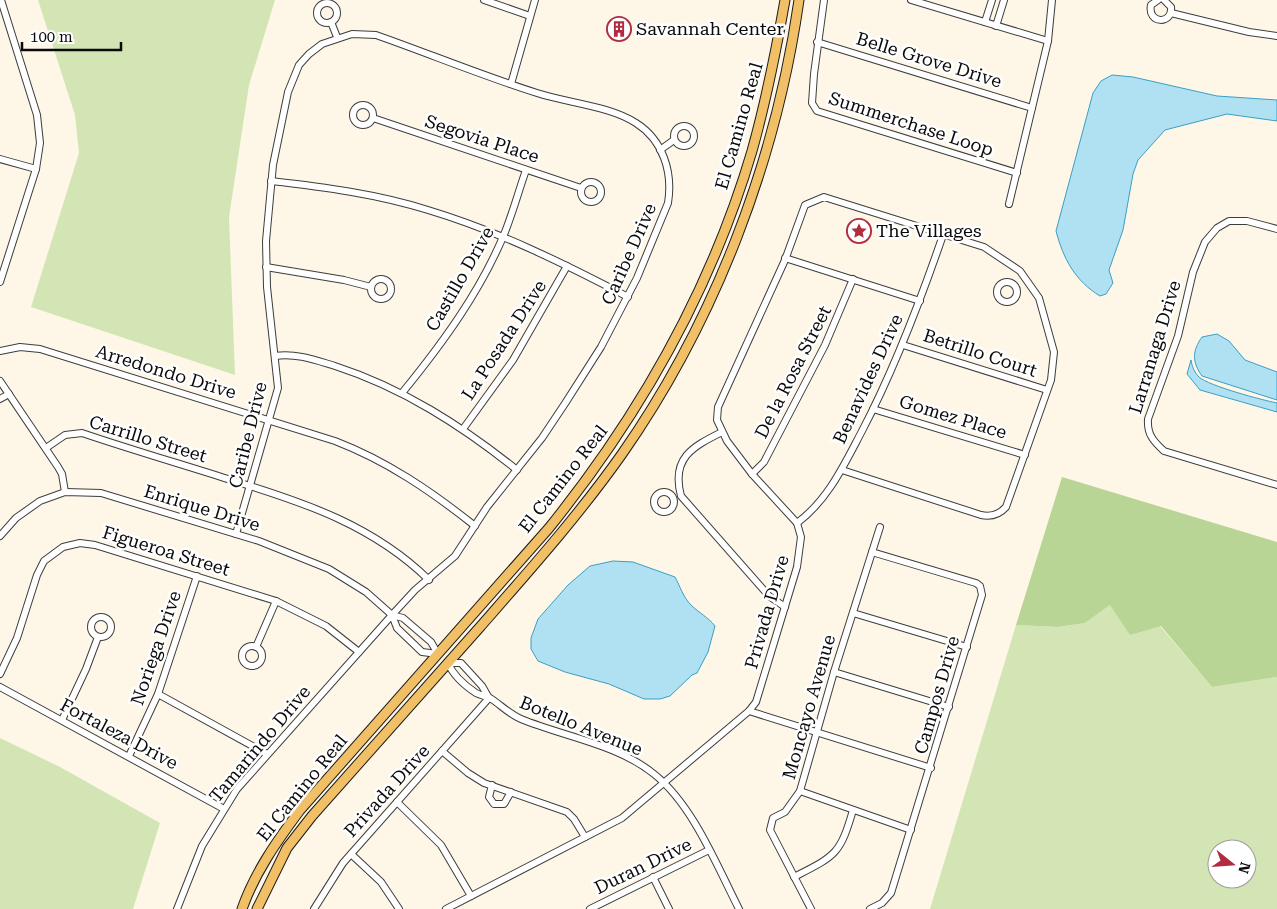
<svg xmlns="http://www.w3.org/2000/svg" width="1277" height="909" viewBox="0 0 1277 909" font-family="'Roboto Serif',serif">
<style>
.green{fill:#d4e5b5;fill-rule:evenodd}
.forest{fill:#b9d595}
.water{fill:#b0e1f2;stroke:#3b9ec5}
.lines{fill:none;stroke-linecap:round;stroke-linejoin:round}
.minor-casing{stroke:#3d3d3d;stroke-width:8}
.major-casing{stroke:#1b1b1b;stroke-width:11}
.minor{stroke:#fff;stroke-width:6}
.major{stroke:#f1bf65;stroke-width:9}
.labels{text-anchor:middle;stroke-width:5;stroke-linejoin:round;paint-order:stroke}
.poi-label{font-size:18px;fill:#0a0a0a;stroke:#fff;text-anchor:start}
.street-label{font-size:18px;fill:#0a0a0a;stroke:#fff}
</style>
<rect width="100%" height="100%" fill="#fef7e8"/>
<g class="green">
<polygon points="38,0 275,0 249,85 229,217 235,375 31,307 79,153 75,115"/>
<path d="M1110,605L1160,626L1212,687L1277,677V909H930L1016,625L1058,627L1085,623ZM1217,849H1247V879H1217Z"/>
<polygon points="0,738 60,767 160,823 133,909 0,909"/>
</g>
<polygon class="forest" points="1062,477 1277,542 1277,677 1212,687 1161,626 1130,635 1110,605 1085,623 1058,627 1016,625"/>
<g class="water">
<path d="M1112,75L1133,77L1217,96L1277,100V121L1227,114L1165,130L1138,160L1133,174L1123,230L1109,270L1113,283L1106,294L1100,296C1075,281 1063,258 1056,231L1093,93L1101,81Z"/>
<path d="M1217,334L1229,341L1245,360L1277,372V400L1202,376C1192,362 1192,351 1202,337Z"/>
<path d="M1191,360C1192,366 1194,372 1199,377C1209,386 1262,400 1277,403V412L1200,390L1187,374Z"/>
<path d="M613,561L633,562L675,577C680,586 683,597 691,605C699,613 708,617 715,626L708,652L697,673L692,675L670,696L660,699H644L609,684L565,672L538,661L531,649V638L538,619L568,585L590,566Z"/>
</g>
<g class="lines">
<defs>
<g id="minor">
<polyline points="484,0 530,16"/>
<polyline points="824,0 814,74 812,103 817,111 1017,173"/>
<polyline points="911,0 1048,41"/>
<path d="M1158,0L1151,5C1147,24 1173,25 1171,7L1164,0"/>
<circle cx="327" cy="13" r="10"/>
<polyline points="1171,13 1249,32 1277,36"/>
<polyline points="331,22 337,37"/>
<polyline points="985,22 992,0"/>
<polyline points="996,26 1004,0"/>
<polyline points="817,42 1032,108"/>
<polyline points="511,84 535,0"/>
<circle cx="363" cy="115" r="10"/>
<polyline points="373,118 581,188"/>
<circle cx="684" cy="136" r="10"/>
<polyline points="660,150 674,140"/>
<polyline points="0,159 36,169"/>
<path d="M271,181C324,187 377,194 428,210C498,231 563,263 628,297"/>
<circle cx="591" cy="192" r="10"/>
<polyline points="1009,204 1048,41 1052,0"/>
<path d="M1277,229L1247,221H1229L1217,228L1205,242L1193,272L1178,336L1148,419C1147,434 1153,441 1164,451L1277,485"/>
<polyline points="785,258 920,301"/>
<polyline points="266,267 344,280 371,287"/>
<circle cx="381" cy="289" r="10"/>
<circle cx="1007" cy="292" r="10"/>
<polyline points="0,282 36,169 40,143 37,115 1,0"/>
<polyline points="903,345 1047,390"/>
<path d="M0,351L20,347L40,349L335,441C387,461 431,491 475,526"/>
<path d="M275,356C297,353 315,360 335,366C403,388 462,426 517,470"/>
<polyline points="0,381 58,467 62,474 65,492"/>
<path d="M402,393C442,344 481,291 505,232C513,212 519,190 526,170"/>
<polyline points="0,399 9,394"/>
<polyline points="873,409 1025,455"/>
<polyline points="463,429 513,360 567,266"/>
<path d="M722,432C692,447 671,458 681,496L769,596L785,607"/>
<path d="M46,448L65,435L82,433C132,450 184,465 234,481C306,503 374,526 429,580"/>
<polyline points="752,474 764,462 825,345 853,279"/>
<circle cx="664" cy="502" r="10"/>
<path d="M797,523C828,500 844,465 862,431C895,368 920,302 943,235"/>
<polyline points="0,536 16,518 40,501 65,492 101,493 259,541 329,569 366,592 392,615 403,618 431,642 438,654"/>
<polyline points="853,613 967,647"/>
<polyline points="392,615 397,628 422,652 438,654"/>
<circle cx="101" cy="627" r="10"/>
<circle cx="252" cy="656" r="10"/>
<polyline points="256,647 276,601"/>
<polyline points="834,672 949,707"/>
<polyline points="0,674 17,638 37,575 44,561 63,547 80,543 95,545 276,601 326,626 359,652"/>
<polyline points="0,687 224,809"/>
<polyline points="158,694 267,754"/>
<path d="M489,698L482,686L461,663H448C453,675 464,685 476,693C480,695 485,696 490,698C501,705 509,714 521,719C565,737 617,744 654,774C693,805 717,866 739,909"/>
<polyline points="749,711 931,768"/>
<polyline points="62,720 86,669 98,637"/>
<polyline points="442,751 468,773 484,783 567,812 574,819 585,837"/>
<polyline points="129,756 158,694 197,576"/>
<polyline points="492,785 489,797 494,804 504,804 511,792"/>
<polyline points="800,791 911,830"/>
<polyline points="397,802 441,845 471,896"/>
<polyline points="351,854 381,882 399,909"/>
<polyline points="653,877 669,909"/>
<path d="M794,877C835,856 840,855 853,810"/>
<path d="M177,909L202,846L237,789L392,615L415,590L455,556L487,507L542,438L566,402L601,347L637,278L668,203C673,172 663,140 636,123C610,106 568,103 537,93C483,76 430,54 376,35L352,34L322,44L309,54L299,65L288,92L273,165L266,241L267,287L278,388L236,534"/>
<polyline points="314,909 343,863 489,698"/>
<path d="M446,909L622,818L749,711L756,702L797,567L801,537L797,523L752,474L727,441L717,420L718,407L785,260L805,205L824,197L984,247L1020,271L1039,298L1054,352L1051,380L1006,507C999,515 991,517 981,515L842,470"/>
<polyline points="590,909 709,850"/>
<polyline points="811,909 770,830 773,818 785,812 800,791 834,672 880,527"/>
<polyline points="870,909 882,903 891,893 982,595 980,586 976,583 872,552"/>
</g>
<g id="major">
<path d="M242,909C255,872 277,841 300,810L549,528C640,415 711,290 752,151C766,101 776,51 785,0"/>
<path d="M257,909L287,848L312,816C368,753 424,690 480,627C529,571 579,515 622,454C715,321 776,161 799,0"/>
</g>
</defs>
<use href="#minor" class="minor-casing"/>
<use href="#major" class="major-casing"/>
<use href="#minor" class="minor"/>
<use href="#major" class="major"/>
</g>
<defs>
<symbol id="building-ring" viewBox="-11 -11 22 22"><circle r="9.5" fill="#fff" stroke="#b22b40" stroke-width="1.5"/><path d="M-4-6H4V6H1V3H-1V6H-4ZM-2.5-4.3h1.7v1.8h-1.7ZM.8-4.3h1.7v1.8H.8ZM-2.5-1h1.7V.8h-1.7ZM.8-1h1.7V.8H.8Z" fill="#b22b40"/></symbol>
<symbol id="sight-ring" viewBox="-11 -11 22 22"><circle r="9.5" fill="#fff" stroke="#b22b40" stroke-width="1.5"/><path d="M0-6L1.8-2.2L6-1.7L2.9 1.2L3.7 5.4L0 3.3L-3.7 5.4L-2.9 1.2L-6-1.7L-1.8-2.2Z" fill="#b22b40"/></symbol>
</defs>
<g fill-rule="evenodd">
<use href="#building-ring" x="605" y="15" width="28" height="28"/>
<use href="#sight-ring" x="845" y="217" width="28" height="28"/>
</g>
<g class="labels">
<g class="poi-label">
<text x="636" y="35">Savannah Center</text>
<text x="876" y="237">The Villages</text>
</g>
<g class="street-label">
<text transform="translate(929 60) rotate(17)" y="6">Belle Grove Drive</text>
<text transform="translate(911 124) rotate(18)" y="6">Summerchase Loop</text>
<text transform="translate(739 126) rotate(-74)" y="6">El Camino Real</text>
<text transform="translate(482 139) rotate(18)" y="6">Segovia Place</text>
<text transform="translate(629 254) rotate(-66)" y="6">Caribe Drive</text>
<text transform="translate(460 279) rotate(-60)" y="6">Castillo Drive</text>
<text transform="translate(504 340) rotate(-57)" y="6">La Posada Drive</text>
<text transform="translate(1155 347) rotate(-73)" y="6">Larranaga Drive</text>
<text transform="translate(980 353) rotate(18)" y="6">Betrillo Court</text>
<text transform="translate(166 372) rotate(17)" y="6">Arredondo Drive</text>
<text transform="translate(793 372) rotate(-63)" y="6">De la Rosa Street</text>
<text transform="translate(868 379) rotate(-65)" y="6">Benavides Drive</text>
<text transform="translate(953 417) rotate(17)" y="6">Gomez Place</text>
<text transform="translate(248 435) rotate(-76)" y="6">Caribe Drive</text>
<text transform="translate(148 439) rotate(17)" y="6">Carrillo Street</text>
<text transform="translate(563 479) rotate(-52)" y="6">El Camino Real</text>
<text transform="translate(202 508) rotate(17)" y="6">Enrique Drive</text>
<text transform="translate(166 551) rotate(17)" y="6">Figueroa Street</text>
<text transform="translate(767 612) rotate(-74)" y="6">Privada Drive</text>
<text transform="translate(156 648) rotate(-71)" y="6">Noriega Drive</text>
<text transform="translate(937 695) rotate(-74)" y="6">Campos Drive</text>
<text transform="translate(809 707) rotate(-74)" y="6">Moncayo Avenue</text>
<text transform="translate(581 726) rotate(22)" y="6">Botello Avenue</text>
<text transform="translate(119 734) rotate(28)" y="6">Fortaleza Drive</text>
<text transform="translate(260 744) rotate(-50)" y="6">Tamarindo Drive</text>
<text transform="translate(302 788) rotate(-51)" y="6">El Camino Real</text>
<text transform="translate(387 791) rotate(-48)" y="6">Privada Drive</text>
<text transform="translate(643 866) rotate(-26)" y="6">Duran Drive</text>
</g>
</g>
<g transform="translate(1232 864) rotate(107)"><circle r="24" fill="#ffffff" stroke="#9d9d9d"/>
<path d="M0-4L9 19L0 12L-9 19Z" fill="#b22b40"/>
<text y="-8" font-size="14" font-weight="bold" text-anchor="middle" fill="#0a0a0a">N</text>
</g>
<path d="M22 42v8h99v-8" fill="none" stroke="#0a0a0a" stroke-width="2.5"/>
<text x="30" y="42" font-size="15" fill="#0a0a0a" stroke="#ffffff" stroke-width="4" paint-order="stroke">100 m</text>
</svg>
